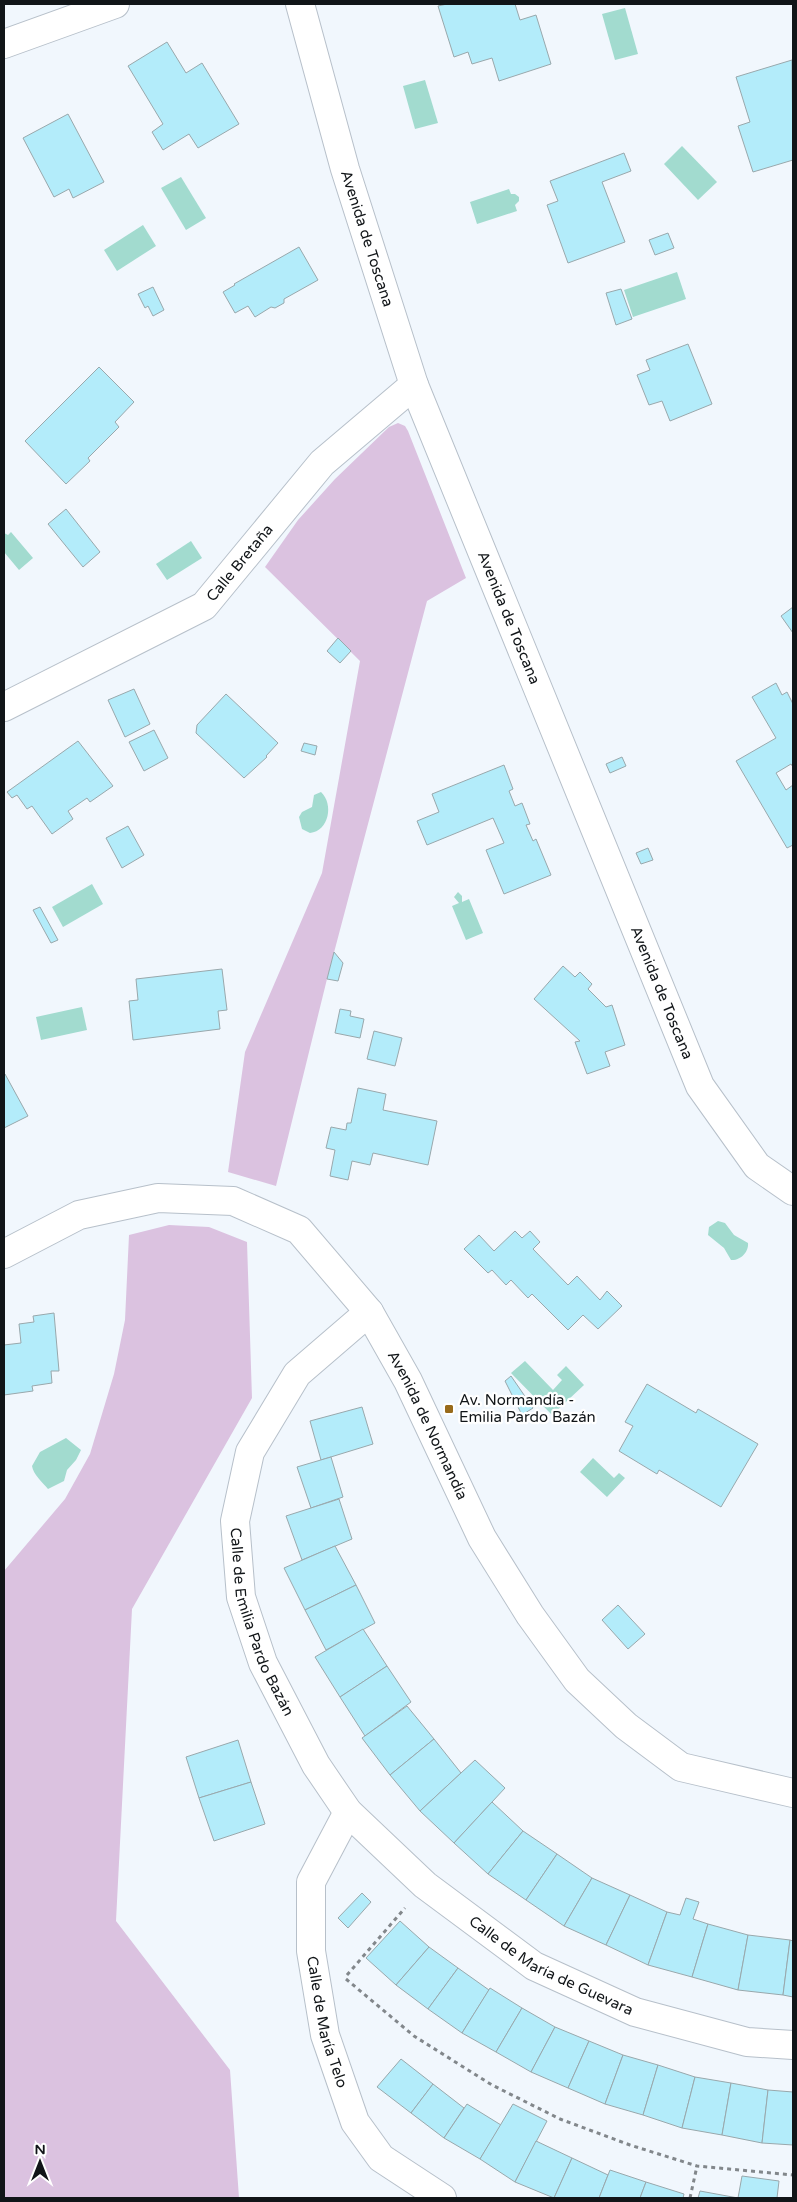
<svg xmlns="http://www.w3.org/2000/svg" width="797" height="2202" viewBox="0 0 797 2202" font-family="'Varela Round',sans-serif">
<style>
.green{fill:#dbc2e0}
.water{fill:#a2dbcf}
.building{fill:#b3ecfa;stroke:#99a8ac}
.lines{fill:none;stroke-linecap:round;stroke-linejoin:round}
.minor-casing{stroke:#b7c0ca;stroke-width:30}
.path{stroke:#82878b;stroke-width:3;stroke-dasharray:4 4;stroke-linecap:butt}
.minor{stroke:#fff;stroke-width:28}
.poi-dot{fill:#986a1a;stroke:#fff;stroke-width:2}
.labels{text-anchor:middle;stroke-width:4.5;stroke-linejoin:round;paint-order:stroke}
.street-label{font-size:15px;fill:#111518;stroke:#fff}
.poi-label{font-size:15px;fill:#111518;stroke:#fff;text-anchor:start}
</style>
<rect width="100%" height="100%" fill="#f1f7fd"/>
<g class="green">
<polygon points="398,423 405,426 408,431 466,578 427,601 327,979 276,1186 228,1172 245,1052 322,873 360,661 265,567 298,520 335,479 389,427"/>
<polygon points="169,1225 209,1227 247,1242 252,1398 132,1609 116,1921 230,2070 239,2198 4,2198 4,1571 65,1499 90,1454 114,1374 125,1320 129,1235"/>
</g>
<g class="water">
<polygon points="625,8 638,54 615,60 602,14"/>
<polygon points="425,80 438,123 415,129 403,86"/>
<polygon points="682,146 717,182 698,200 664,164"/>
<polygon points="181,177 206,218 186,230 161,188"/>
<polygon points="509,189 511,194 515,194 519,197 519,201 515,205 517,211 477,224 470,202"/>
<polygon points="143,225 156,246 117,271 104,250"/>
<polygon points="677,272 686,299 633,317 624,290"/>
<polygon points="11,532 33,558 19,570 4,552 4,533 8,535"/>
<polygon points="191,541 202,558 167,580 156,564"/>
<path d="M321,792C334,804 329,831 310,833L302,829L299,817L302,812L312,807L314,795Z"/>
<polygon points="92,884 103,904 63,927 52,907"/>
<polygon points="458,892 462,896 462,902 469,899 483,933 466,940 452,906 459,903 454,897"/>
<polygon points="82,1007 87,1030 41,1040 36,1017"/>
<path d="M718,1221L725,1223L734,1235L748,1243C749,1252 740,1261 731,1260L724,1248L708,1235L709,1227Z"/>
<polygon points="525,1361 553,1390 562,1380 557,1375 566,1366 584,1385 552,1415 511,1373"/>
<path d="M66,1438L81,1450L76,1460L67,1470L64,1481L48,1489C43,1483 33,1474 32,1466L40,1452Z"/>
<polygon points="593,1458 614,1478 619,1473 625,1478 607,1497 580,1472"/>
</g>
<g class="building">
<polygon points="447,4 515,4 520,20 536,15 551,64 499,81 492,58 472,64 468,52 454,57 438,6"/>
<polygon points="167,42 186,73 202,63 239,124 198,148 189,134 163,150 152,132 163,124 128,66"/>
<polygon points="792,60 793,160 753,172 738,126 750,122 736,77"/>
<polygon points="68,114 104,182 73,198 69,189 54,197 23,138"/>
<polygon points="624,153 631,171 602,182 625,242 568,263 547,205 558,201 550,181"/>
<polygon points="668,233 674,248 655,255 649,240"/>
<polygon points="299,247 318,280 284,299 284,303 275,308 271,307 255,317 248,306 235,313 223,292 235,285 234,284"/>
<polygon points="153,287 164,310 153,316 148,306 145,308 138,294"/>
<polygon points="621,289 632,319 616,325 606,293"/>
<polygon points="688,344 712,404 670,421 662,401 649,405 637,375 650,370 646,360"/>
<polygon points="99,367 134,402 115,422 119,427 88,458 90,461 66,484 25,441"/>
<polygon points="66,509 100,552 83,567 48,524"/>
<polygon points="793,607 793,633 781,616"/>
<polygon points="338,638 351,651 340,663 327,651"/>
<polygon points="776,683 782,695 787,692 793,704 793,767 791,764 776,773 786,790 793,785 793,845 787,848 736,761 776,738 752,697"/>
<polygon points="134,689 150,724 125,737 108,700"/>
<polygon points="226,694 278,743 266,756 267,757 244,778 196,733 197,725"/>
<polygon points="154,730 168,758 144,771 129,742"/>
<polygon points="78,741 113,786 90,802 87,798 68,811 73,819 52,834 32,806 27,809 17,795 12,798 7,792"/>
<polygon points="304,743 317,746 315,755 301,751"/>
<polygon points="622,757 626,766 610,773 606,764"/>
<polygon points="504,765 513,789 509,791 515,806 522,803 530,824 526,825 533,841 536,839 551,875 504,894 486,850 504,843 493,818 427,845 417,821 439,812 432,794"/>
<polygon points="128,826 144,855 122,868 106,838"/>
<polygon points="648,848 653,860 641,864 636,853"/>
<polygon points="40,907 58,940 51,943 33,910"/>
<polygon points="334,952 343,963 338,981 327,979"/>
<polygon points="563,966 575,977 580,972 592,984 588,989 606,1007 612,1005 625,1045 605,1052 610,1066 587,1074 575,1042 580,1041 534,999"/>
<polygon points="222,969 227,1010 218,1011 220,1029 133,1040 129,1001 138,1000 136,979"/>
<polygon points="340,1009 351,1011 350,1016 364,1019 360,1038 335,1033"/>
<polygon points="374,1031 402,1038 395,1066 367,1059"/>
<polygon points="5,1074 28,1116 4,1128 4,1075"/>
<polygon points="358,1088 386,1094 383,1110 437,1121 428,1165 373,1153 370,1165 352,1161 348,1180 330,1176 335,1150 326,1148 331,1127 346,1130 347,1123 351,1123"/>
<polygon points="515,1231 522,1238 530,1231 540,1242 533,1249 568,1285 577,1276 600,1300 607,1291 622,1306 598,1329 583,1315 568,1330 532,1294 528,1298 511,1280 506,1285 492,1270 488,1273 464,1249 479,1235 494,1251"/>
<polygon points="54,1313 59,1371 51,1371 52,1383 32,1386 33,1391 4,1395 4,1345 21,1343 19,1324 34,1322 33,1316"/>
<polygon points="511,1376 533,1408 522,1415 505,1381"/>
<polygon points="647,1384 696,1413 698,1409 758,1444 721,1507 659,1470 657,1474 619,1451 633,1426 625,1422"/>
<polygon points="362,1407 373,1444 321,1460 310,1421"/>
<polygon points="331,1457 343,1497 311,1508 297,1467"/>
<polygon points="339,1499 352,1539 302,1560 286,1516"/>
<polygon points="335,1546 356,1585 305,1610 284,1568"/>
<polygon points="356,1585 375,1623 326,1650 305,1610"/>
<polygon points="618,1605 645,1634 628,1649 602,1620"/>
<polygon points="363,1629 387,1666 340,1697 315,1657"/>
<polygon points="387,1666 411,1702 365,1736 340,1697"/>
<polygon points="407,1706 434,1739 390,1775 362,1738"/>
<polygon points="434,1739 461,1773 420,1811 390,1775"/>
<polygon points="238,1740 251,1782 199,1798 186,1757"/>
<polygon points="475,1760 505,1788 454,1843 420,1811"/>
<polygon points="251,1782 265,1824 214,1841 199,1798"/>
<polygon points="492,1802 523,1831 488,1874 454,1843"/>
<polygon points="523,1831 557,1854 526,1900 488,1874"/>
<polygon points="557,1854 592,1878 564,1926 526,1900"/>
<polygon points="592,1878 630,1895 606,1945 564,1926"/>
<polygon points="362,1893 371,1902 348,1928 338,1918"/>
<polygon points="630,1895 667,1912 648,1965 606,1945"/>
<polygon points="686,1898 699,1902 693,1919 708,1924 692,1977 648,1965 667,1912 680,1915"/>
<polygon points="400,1921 429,1947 396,1985 366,1958"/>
<polygon points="708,1924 748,1935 738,1990 692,1977"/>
<polygon points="748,1935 790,1940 783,1995 738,1990"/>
<polygon points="790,1940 793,1941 793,1997 783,1995"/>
<polygon points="429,1947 458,1968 428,2009 396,1985"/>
<polygon points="458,1968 489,1990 462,2033 428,2009"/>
<polygon points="490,1988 522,2008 496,2052 462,2033"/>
<polygon points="522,2008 555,2027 531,2072 496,2052"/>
<polygon points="555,2027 589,2041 568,2088 531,2072"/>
<polygon points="589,2041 623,2055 605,2104 568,2088"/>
<polygon points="623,2055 658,2065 643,2115 605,2104"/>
<polygon points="401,2059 433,2084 411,2113 377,2087"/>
<polygon points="658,2065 695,2077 682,2128 643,2115"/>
<polygon points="695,2077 731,2083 722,2135 682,2128"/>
<polygon points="731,2083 768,2090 762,2143 722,2135"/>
<polygon points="433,2084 464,2108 444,2138 411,2113"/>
<polygon points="768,2090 793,2092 793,2145 762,2143"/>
<polygon points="467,2104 501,2125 480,2159 444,2138"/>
<polygon points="513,2104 547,2121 515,2182 480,2159"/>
<polygon points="536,2141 572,2158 554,2198 515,2182"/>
<polygon points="572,2158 608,2175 599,2198 554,2198"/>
<polygon points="610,2170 646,2182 640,2198 599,2198"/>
<polygon points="742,2176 779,2181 777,2198 738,2198"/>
<polygon points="646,2182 684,2194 683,2198 640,2198"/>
<polygon points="700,2191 738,2198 698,2198"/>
</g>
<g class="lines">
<defs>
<g id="minor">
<path id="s1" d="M300,4L345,169L414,385L700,1086L757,1166L793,1191"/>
<polyline points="4,44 115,4"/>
<path id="s2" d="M4,707L204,606L322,463L414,385"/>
<path id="s3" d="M4,1254L79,1215L158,1198L233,1201L299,1230L369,1312L408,1381L482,1538L530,1615L577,1680L626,1726L681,1767L793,1793"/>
<path id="s4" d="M369,1312L297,1374L250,1452L235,1521L241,1597L263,1663L316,1765L348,1812L425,1885L534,1966L635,2012L747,2042L793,2045"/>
<path id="s5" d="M348,1812L311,1882V1951L325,2035L355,2122L381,2158L442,2198"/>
</g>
</defs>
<use href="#minor" class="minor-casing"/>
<g class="path">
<polyline points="347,1975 405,1908"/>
<polyline points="346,1979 414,2036 492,2085 560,2119 630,2145 697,2166 793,2175"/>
<polyline points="690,2198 697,2166"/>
</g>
<use href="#minor" class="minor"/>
</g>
<rect class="poi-dot" x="444" y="1404" width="10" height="10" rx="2.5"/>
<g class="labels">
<g class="street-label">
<text dy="5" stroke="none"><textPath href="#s1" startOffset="244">Avenida de Toscana</textPath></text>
<text dy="5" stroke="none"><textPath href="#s2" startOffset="280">Calle Bretaña</textPath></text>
<text dy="5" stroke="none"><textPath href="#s1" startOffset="649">Avenida de Toscana</textPath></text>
<text dy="5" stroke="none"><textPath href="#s1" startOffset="1054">Avenida de Toscana</textPath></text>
<text dy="5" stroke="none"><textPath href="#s3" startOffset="548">Avenida de Normandía</textPath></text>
<text dy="5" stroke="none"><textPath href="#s4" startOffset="362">Calle de Emilia Pardo Bazán</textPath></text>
<text dy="5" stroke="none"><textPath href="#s4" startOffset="831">Calle de María de Guevara</textPath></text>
<text dy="5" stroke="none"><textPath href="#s5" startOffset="221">Calle de María Telo</textPath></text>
</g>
<g class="poi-label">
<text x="459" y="1405">Av. Normandía -<tspan x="459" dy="17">Emilia Pardo Bazán</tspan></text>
</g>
</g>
<rect width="797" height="2202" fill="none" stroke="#111518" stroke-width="10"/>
<g transform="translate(40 2162)" stroke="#ffffff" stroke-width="4" paint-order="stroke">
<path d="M0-4L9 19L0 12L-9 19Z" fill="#111518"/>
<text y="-8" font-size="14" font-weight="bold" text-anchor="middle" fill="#111518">N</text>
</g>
</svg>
